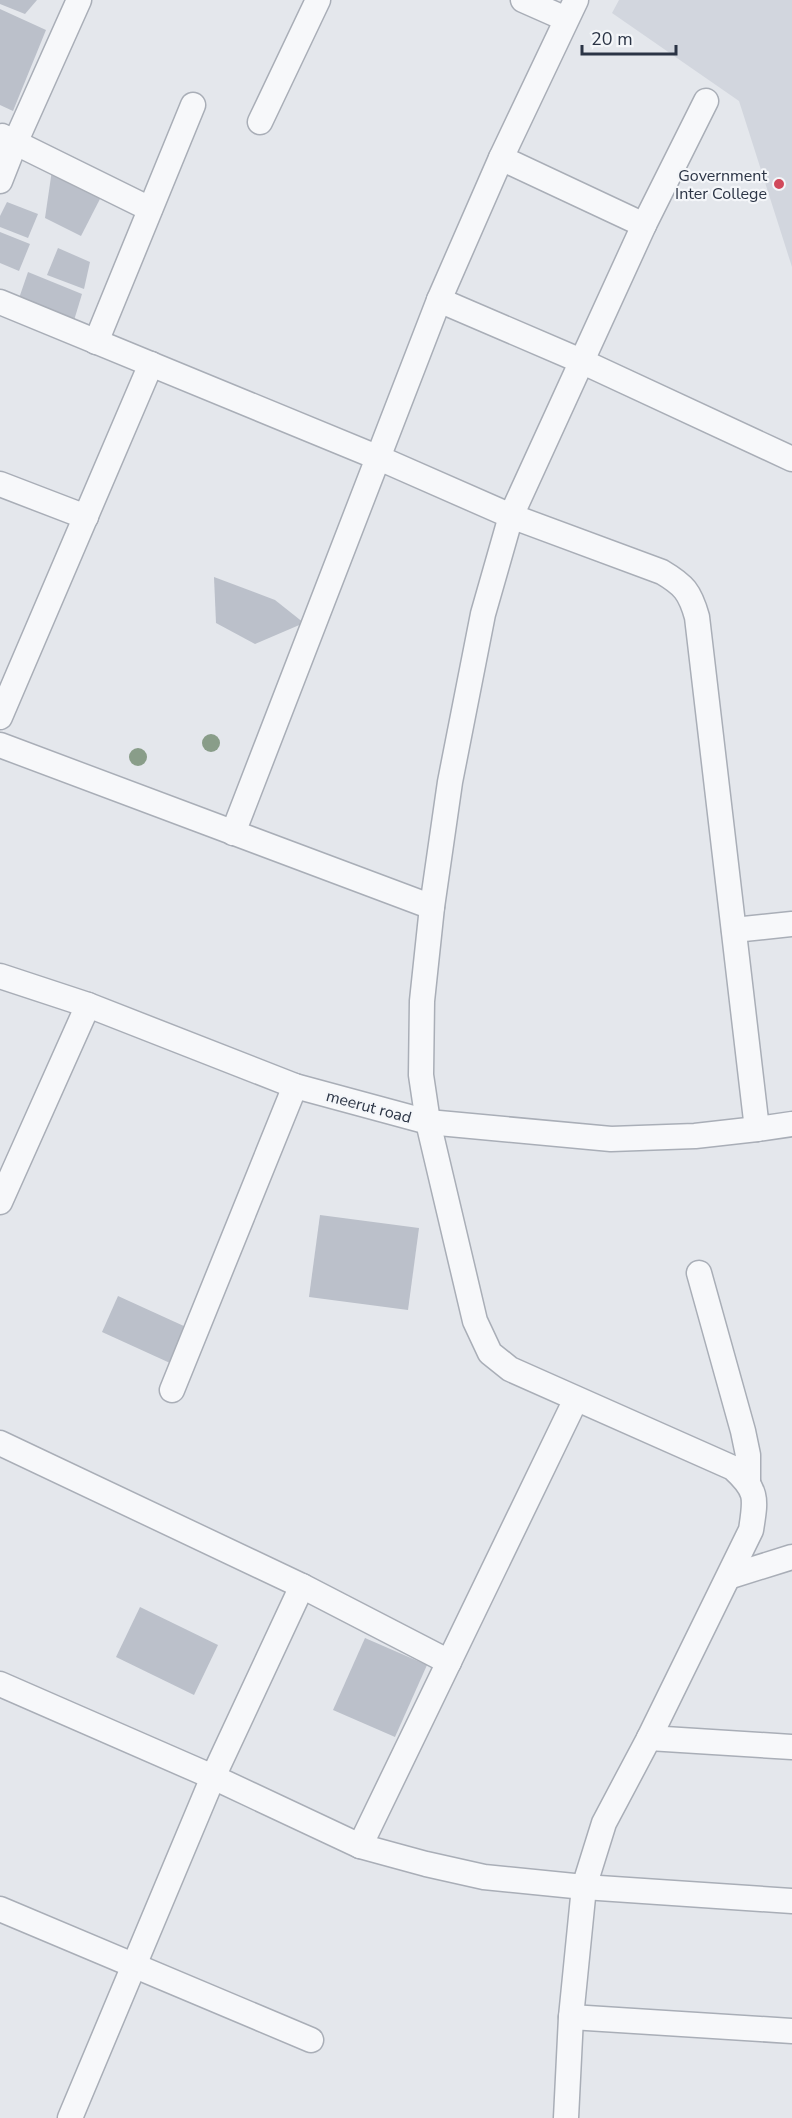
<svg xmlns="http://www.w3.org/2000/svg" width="792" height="2118" viewBox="0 0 792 2118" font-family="'Nunito Sans',sans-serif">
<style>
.built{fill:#d2d6de}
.building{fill:#bbc0ca}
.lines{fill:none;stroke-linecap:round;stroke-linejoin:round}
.street-casing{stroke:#a9aeb7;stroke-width:27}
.street{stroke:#f7f8fa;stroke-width:24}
.tree{fill:#899d89}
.poi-dot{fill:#d1495b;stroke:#f4f6f9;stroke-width:2}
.labels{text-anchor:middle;stroke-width:4.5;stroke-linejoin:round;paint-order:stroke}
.poi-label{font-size:16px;fill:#2b3445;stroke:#f4f6f9;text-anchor:end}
.street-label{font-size:16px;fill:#2b3445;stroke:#f4f6f9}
</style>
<rect width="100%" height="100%" fill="#e4e7ec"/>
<polygon class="built" points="619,0 792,0 792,267 739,101 612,13"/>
<g class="building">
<polygon points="0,0 37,0 25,14 0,4"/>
<polygon points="0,9 46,30 13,111 0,105"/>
<polygon points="52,170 102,195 81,236 45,218"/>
<polygon points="7,202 38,214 28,238 0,227 0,216"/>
<polygon points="0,232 30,244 19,271 0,263"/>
<polygon points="58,248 90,262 84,289 47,275"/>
<polygon points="28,272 82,294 72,327 17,304"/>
<polygon points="214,577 275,600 304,623 255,644 216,623"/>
<polygon points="320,1215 419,1228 408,1310 309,1297"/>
<polygon points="118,1296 186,1327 170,1363 102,1332"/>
<polygon points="140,1607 218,1645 194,1695 116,1657"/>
<polygon points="365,1638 427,1665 395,1737 333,1710"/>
</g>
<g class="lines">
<defs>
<g id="street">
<polyline points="523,0 566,19"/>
<polyline points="260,122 318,0"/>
<polyline points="2,136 150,209"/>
<polyline points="501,158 644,225"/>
<polyline points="0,181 15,143 79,0"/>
<polyline points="439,300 581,361 792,459"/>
<path d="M0,302L379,458L511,516L662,572C684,585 690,592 697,617L757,1129L792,1124"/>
<polyline points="96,342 193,105"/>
<polyline points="0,484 86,517"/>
<polyline points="0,717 151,364"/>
<polyline points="0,745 432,907"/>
<polyline points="233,833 439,300 501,158 576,0"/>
<polyline points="734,930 792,924"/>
<polyline points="0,976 88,1005 295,1086 428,1122 611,1139 695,1136 757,1129"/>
<polyline points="0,1202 88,1005"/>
<polyline points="699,1273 743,1431 748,1455 748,1481"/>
<polyline points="172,1390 295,1086"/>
<polyline points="0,1443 302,1586 213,1777 70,2118"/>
<polyline points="731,1576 792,1557"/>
<polyline points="302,1586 449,1662"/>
<polyline points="0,1684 213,1777 360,1846 426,1864 484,1877 584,1887 792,1901"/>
<polyline points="649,1738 792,1747"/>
<polyline points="360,1846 576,1399"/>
<polyline points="0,1909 311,2040"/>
<polyline points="571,2017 792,2031"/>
<path d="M566,2118L571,2017L584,1887L604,1823L649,1738L751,1530C756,1498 758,1491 733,1468L510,1369L490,1353L475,1321L428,1122L421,1075L422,1001L432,907L450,782L483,614L511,516L644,225L706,101"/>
</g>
</defs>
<use href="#street" class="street-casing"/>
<use href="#street" class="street"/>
</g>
<g class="tree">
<circle cx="211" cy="743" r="9"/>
<circle cx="138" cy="757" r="9"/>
</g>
<circle class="poi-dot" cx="779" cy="184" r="6"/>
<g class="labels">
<g class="poi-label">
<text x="767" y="181">Government<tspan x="767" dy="18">Inter College</tspan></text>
</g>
<g class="street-label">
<text transform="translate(369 1106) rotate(15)" y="6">meerut road</text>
</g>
</g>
<path d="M582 45v9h94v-9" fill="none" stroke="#2b3445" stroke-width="3"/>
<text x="591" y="45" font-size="18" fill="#2b3445" stroke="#f4f6f9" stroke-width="4.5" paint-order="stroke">20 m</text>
</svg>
